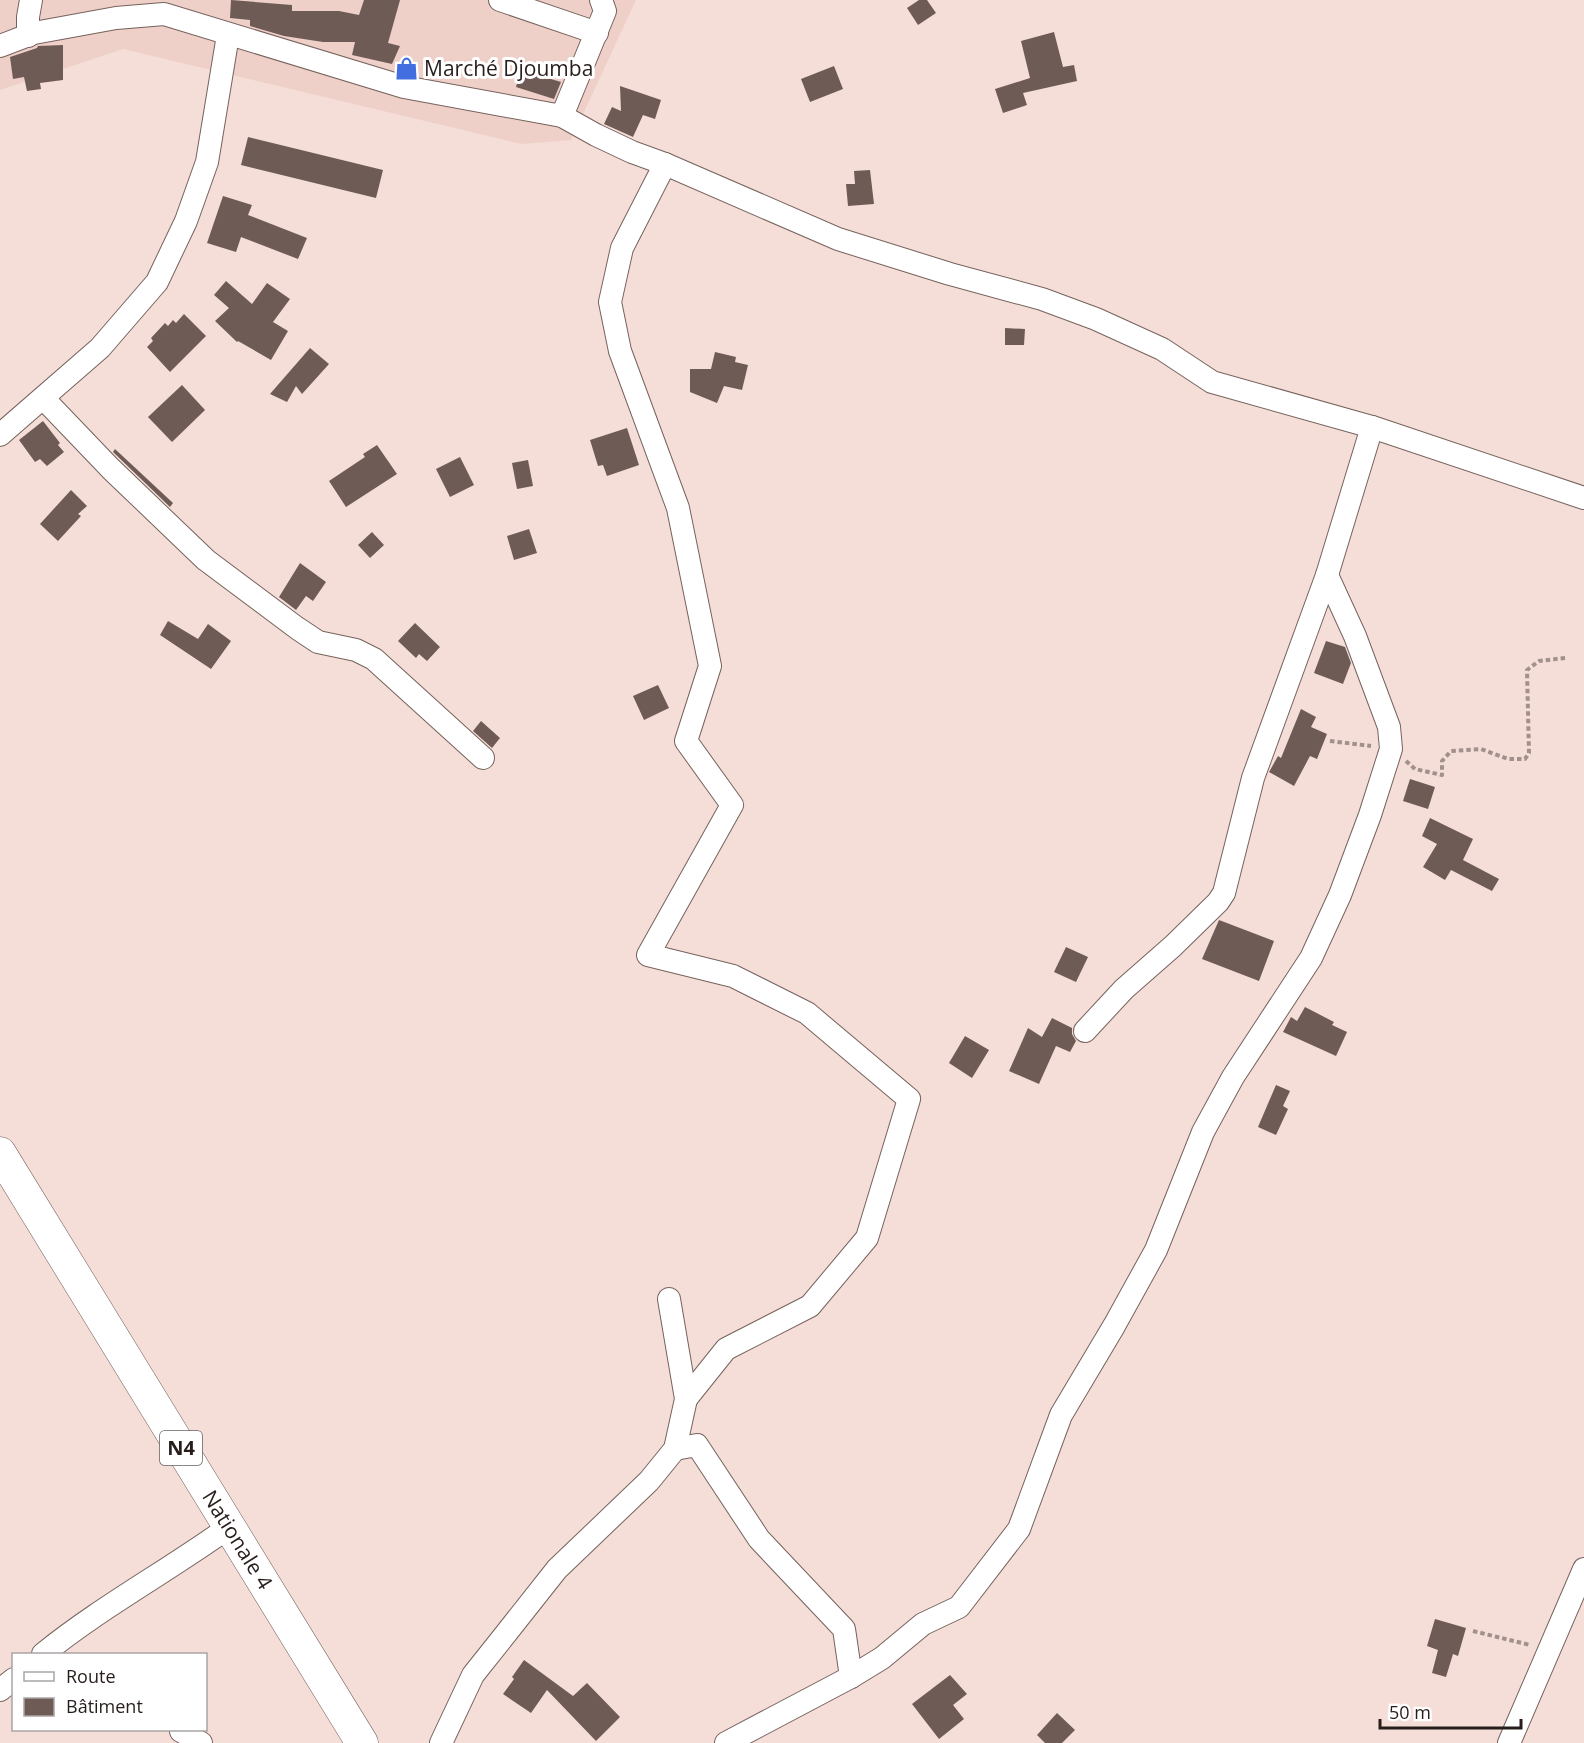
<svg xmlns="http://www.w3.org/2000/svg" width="1584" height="1743" viewBox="0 0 1584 1743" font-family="'Open Sans',sans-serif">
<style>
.built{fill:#efd0c8}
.building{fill:#6e5b56}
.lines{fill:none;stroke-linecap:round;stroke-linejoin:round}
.minor-casing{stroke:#76625d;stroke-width:24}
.highway-casing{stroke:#76625d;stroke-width:33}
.path{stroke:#a1908c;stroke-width:4;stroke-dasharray:4.5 3;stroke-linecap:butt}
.minor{stroke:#fff;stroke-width:22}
.highway{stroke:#fff;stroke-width:32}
.labels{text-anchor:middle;stroke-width:6;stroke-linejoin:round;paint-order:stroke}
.shield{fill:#fff;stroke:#686260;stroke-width:1.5}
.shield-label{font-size:20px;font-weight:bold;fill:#271e1c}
.poi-label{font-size:21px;fill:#271e1c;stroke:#fff;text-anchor:start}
.street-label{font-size:21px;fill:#271e1c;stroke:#fff}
</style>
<rect width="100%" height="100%" fill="#f5ded8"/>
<polygon class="built" points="0,0 636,0 571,140 521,144 123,49 0,90"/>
<g class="building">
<polygon points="231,0 292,5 292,11 339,11 359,15 364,0 400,0 388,43 400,46 392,64 352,55 355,42 323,42 284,36 250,26 250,20 230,18"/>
<polygon points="919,0 927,0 936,13 918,25 907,8"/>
<polygon points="1054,32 1063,67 1074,65 1077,81 1023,93 1027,105 1003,113 995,89 1030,78 1021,41"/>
<polygon points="63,45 63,80 40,83 41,89 27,91 24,77 13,79 10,57 37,48 38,46"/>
<polygon points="834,66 843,89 810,102 801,79"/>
<polygon points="521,70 561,82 554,99 516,87"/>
<polygon points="620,86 661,100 655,119 643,115 633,137 604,124 612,107 621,111"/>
<polygon points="248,137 383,170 376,198 241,165"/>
<polygon points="870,170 874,204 848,206 846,184 855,184 854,171"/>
<polygon points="223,196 252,205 248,215 307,238 298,259 241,237 236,252 207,243"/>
<polygon points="226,281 252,304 267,283 290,299 273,322 288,331 271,360 238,341 237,342 215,321 229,308 214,295"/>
<polygon points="184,314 206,336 170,372 147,347 153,341 151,338 165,323 168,326 173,320 176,323"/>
<polygon points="1005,328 1025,329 1024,345 1005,345"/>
<polygon points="310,348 329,364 302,394 296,386 287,402 270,394"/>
<polygon points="715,352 736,357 735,362 748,365 742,390 724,386 717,403 690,392 690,369 711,369"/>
<polygon points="182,385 205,410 172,442 148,417"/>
<polygon points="43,421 60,443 58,445 64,452 47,466 40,459 35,462 19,440"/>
<polygon points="627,428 639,465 607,476 603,465 598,466 590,440"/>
<polygon points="377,445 397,474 346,507 329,481 365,457 363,454"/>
<polygon points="115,449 173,503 170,507 113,452"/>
<polygon points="460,457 474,485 450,497 436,469"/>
<polygon points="528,460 533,486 517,489 512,463"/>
<polygon points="71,490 87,506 78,514 81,516 58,541 40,524"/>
<polygon points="529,529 537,553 514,560 507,536"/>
<polygon points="372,532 384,545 370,558 358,545"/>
<polygon points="300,563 326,582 313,601 306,596 296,610 279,597"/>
<polygon points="168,621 198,639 208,624 231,641 211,669 160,635"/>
<polygon points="415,623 440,647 427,661 419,654 416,658 398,641"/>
<polygon points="1326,641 1345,647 1351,663 1343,684 1314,673"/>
<polygon points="658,685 669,708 644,720 633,696"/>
<polygon points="1301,709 1316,717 1311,727 1327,734 1317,759 1310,756 1294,786 1269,772 1278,756 1281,758"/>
<polygon points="481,721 500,738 492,748 473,731"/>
<polygon points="1410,779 1435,787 1428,809 1403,801"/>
<polygon points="1430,818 1473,839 1463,860 1499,879 1492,891 1451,870 1445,880 1423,867 1437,844 1422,836"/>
<polygon points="1219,920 1274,941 1259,981 1202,959"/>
<polygon points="1066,947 1088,957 1076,982 1054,972"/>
<polygon points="1305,1007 1334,1022 1332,1025 1347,1032 1336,1056 1283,1032 1291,1017 1297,1021"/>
<polygon points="1052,1018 1072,1028 1072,1034 1076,1041 1070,1052 1056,1046 1039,1084 1009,1071 1028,1028 1042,1037"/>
<polygon points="965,1036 989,1050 972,1078 949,1063"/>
<polygon points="1276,1085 1290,1091 1283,1106 1288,1109 1276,1135 1258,1127"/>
<polygon points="1435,1619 1466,1628 1458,1656 1453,1654 1446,1677 1432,1673 1438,1650 1427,1646"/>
<polygon points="524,1660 573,1696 587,1683 620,1717 596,1741 547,1690 531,1713 503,1694 514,1679 512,1677"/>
<polygon points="950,1675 967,1694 953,1705 964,1719 939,1739 912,1704"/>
<polygon points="1057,1713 1075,1730 1062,1743 1045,1743 1037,1735"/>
</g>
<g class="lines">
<defs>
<g id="minor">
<polyline points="500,0 597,33"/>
<polyline points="28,36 28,17 31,0"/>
<polyline points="0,46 34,33 116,18 164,14 404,87 562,116 596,135 632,152 665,164 838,239 950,274 1042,299 1096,319 1162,349 1212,382 1372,427 1584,498"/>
<polyline points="562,116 605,11 601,0"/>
<polyline points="665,164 622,248 610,302 620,351 678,508 710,666 686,741 732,805 648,955 733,976 807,1013 909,1099 867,1238 810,1306 726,1349 686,1399"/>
<polyline points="43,398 111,469 206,560 297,628 318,642 356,650 374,659 483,758"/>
<polyline points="0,435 100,348 157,282 186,221 207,162 228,35"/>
<polyline points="1085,1031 1124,989 1173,946 1218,902 1224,893 1253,778 1327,575 1372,427"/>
<polyline points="675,1449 697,1445 759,1539 844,1629 851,1677"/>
<path d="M43,1654C101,1607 168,1571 229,1527"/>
<polyline points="0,1690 14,1679"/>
<polyline points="181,1731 201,1743"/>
<polyline points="441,1743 473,1675 508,1631 557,1569 649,1481 675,1449 686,1399 669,1299"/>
<polyline points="726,1743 851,1677 882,1658 923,1624 959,1607 1019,1529 1061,1415 1114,1326 1156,1250 1203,1132 1233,1077 1311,958 1340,895 1370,815 1391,749 1389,727 1355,636 1327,575"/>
<polyline points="1509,1743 1584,1569"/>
</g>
<polyline id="highway" points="0,1153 362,1743"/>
</defs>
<use href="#minor" class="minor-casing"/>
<use href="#highway" class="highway-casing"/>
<g class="path">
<polyline points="1330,741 1371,746"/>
<polyline points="1406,761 1415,769 1442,775 1442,761 1451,751 1481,749 1508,759 1525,759 1529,753 1527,670 1539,661 1565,658"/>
<polyline points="1473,1631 1530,1645"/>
</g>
<use href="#minor" class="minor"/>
<use href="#highway" class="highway"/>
</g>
<defs>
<symbol id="shop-bare" viewBox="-9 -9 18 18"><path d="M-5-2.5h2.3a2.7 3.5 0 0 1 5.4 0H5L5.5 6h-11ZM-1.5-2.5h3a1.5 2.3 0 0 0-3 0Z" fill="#426ee0" stroke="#fff" stroke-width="2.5" paint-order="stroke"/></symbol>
</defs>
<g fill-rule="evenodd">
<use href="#shop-bare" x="390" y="52" width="33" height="33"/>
</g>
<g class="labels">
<rect class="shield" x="160" y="1431" width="42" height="34" rx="4.5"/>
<g class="shield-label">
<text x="181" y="1455">N4</text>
</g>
<g class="poi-label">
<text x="424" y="76">Marché Djoumba</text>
</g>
<g class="street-label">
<text transform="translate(237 1540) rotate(58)" y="7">Nationale 4</text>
</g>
</g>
<rect x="12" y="1653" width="195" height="78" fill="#ffffff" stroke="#a9a5a4" stroke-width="1.5"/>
<rect x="24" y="1672" width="30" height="9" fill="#ffffff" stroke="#a9a5a4" stroke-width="1.5"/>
<text x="66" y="1683" font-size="18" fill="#271e1c">Route</text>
<rect x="24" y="1698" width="30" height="18" fill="#6e5b56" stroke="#a9a5a4" stroke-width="1.5"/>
<text x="66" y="1713" font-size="18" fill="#271e1c">Bâtiment</text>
<path d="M1380 1719v9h141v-9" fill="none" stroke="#271e1c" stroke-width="3"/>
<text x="1389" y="1719" font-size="18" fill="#271e1c" stroke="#ffffff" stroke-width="4.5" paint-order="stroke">50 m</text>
</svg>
